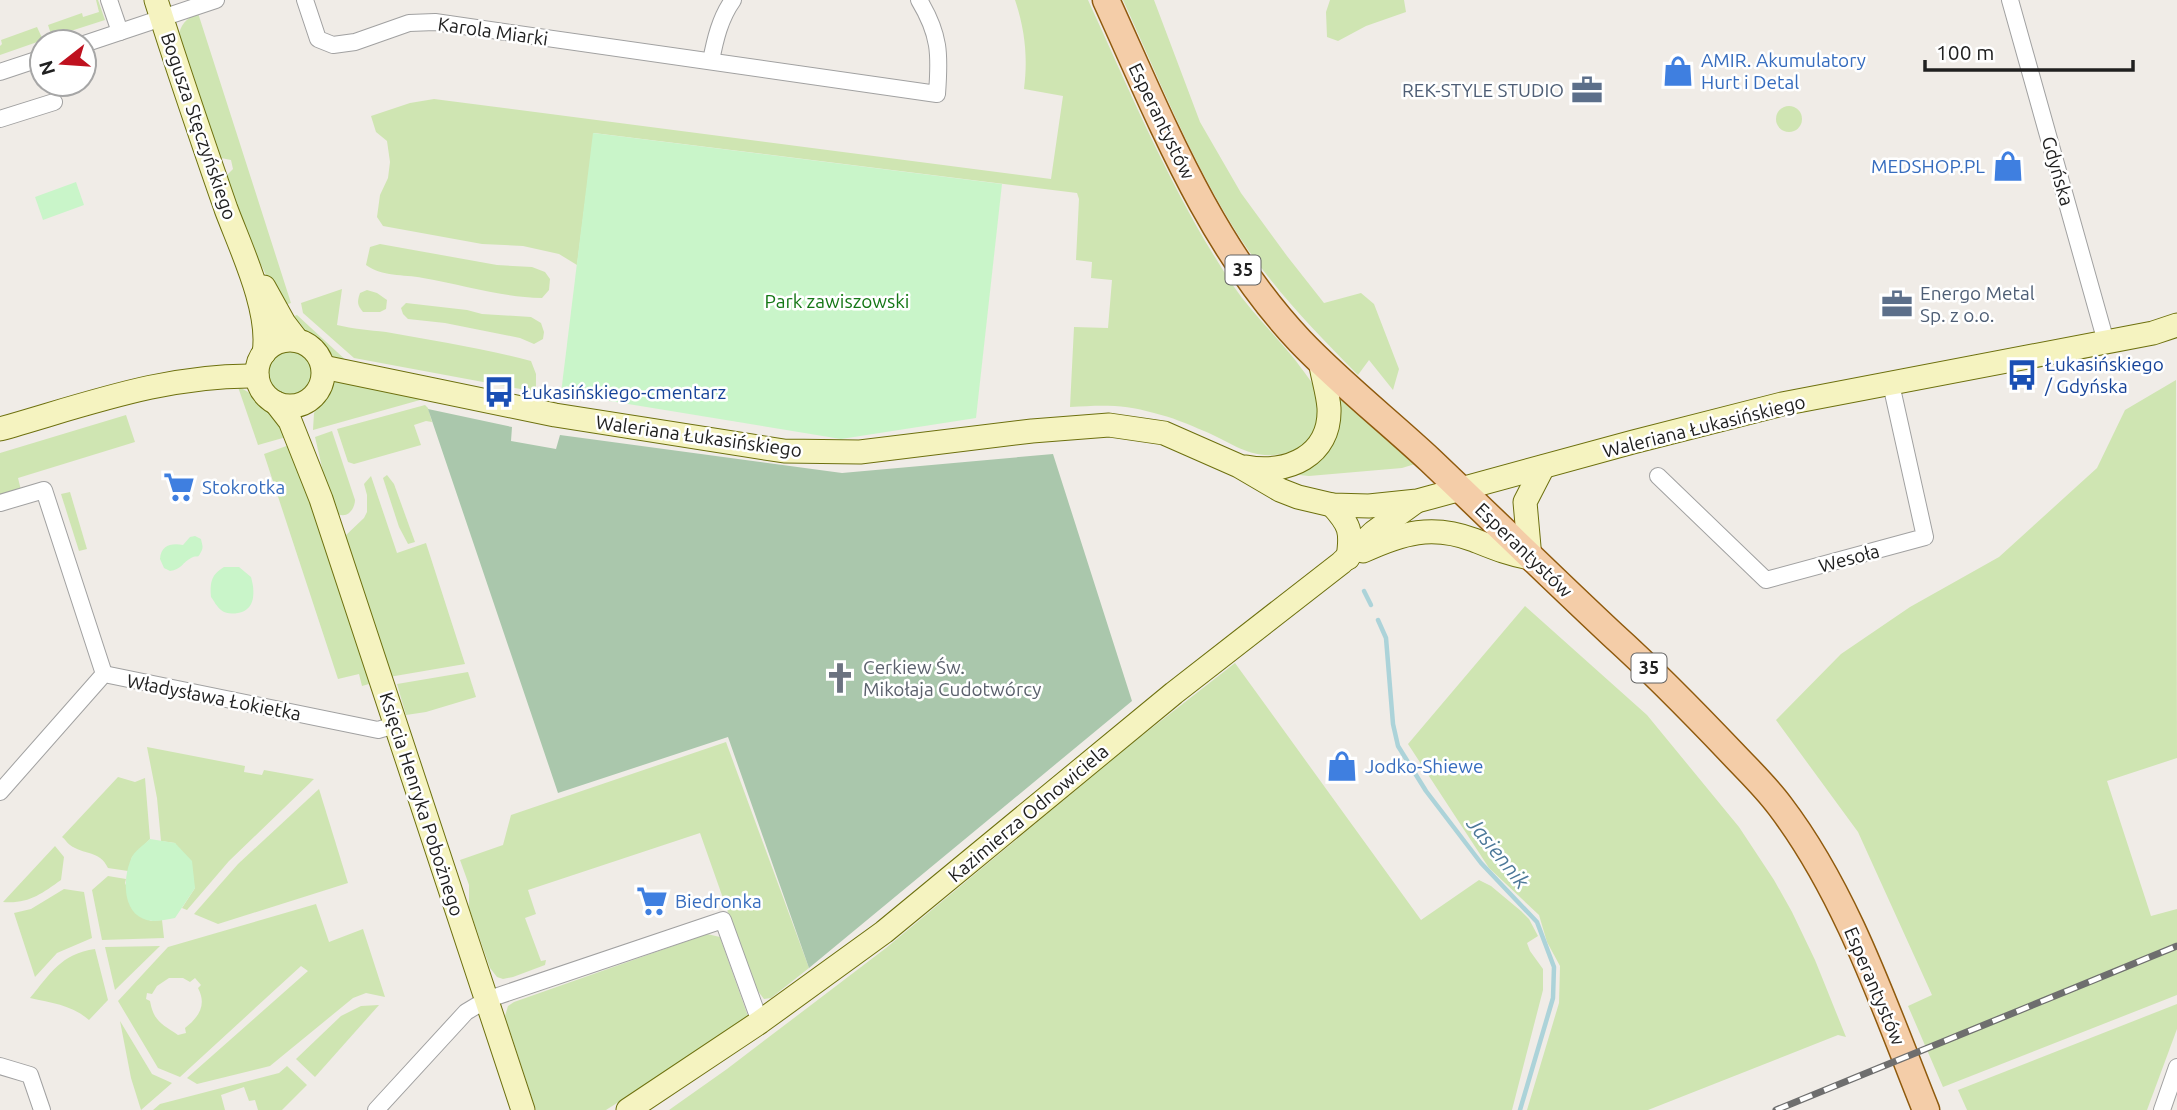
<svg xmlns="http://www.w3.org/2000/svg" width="2177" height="1110" viewBox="0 0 2177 1110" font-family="Ubuntu,sans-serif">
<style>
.grass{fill:#cfe5b2;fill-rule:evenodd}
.cemetery{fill:#aac7ac}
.park{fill:#c9f5c9}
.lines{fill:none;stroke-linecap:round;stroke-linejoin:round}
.stream{stroke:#acd3d9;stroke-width:4.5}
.street-casing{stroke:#a1a1a1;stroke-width:18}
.secondary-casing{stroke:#6d700e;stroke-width:25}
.primary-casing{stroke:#8f5a0d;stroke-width:29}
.street{stroke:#fff;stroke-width:16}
.secondary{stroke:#f5f3c0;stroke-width:23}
.primary{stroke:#f4cda8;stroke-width:26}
.rail-casing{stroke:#6e6e6e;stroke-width:7}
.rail{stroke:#fff;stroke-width:4.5;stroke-dasharray:13;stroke-linecap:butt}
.labels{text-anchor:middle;stroke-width:5;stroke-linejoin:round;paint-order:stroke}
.shield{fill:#fff;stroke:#636363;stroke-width:2}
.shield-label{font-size:18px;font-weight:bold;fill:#202020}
.street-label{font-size:19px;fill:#202020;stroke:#fff}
.shop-label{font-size:19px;fill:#366cbe;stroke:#fff;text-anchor:start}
.service-label{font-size:19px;fill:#4e5e75;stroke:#fff;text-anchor:end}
.park-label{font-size:19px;fill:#157716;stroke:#fff}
.transit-label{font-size:19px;fill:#164399;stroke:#fff;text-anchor:start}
.worship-label{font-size:19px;fill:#5b616d;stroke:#fff;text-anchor:start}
.water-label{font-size:21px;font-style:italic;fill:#4d7999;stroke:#fff}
</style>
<rect width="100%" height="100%" fill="#f0ece7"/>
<g class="grass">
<polygon points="96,0 98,0 105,20 52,37 48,25 82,13 83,17 99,12"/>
<path d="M1015,0H1088C1132,96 1173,195 1232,284C1251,312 1275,335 1296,361C1303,371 1312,381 1317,392C1319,397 1318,403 1318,408C1317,431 1312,444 1289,452C1254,463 1233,443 1204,431C1188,424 1171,417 1154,413C1124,404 1101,405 1070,407L1074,327L1108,328L1112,280L1091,278L1092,262L1076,260L1079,199L1077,193L594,133L577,265L559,254L523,246L482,244L383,226L377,217L380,195L388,178L390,162L387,141L376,132L371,116L410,103L434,99L1051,179L1063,96L1024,89C1028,57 1025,30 1015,0Z"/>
<path d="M1123,0H1154L1200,122L1241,193L1287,256L1324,303L1361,293L1374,304L1399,369L1393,390L1369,360L1358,375C1312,329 1266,281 1232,225C1189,154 1157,75 1123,0Z"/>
<polygon points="1330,0 1404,0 1406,12 1366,26 1338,41 1327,37 1326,12"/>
<path d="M198,13L291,303L281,306L237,215L225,177L233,169L231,160L221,158L217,155L179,38C179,25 187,18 198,13Z"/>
<polygon points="37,27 43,40 0,55 0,46 2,44 1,40"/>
<circle cx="1789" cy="119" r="13"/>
<path d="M380,244L497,265L532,267L545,272L550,279L549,290L542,298C501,297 463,285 423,278C403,274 382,277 366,265L370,247Z"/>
<path d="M342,289L337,325C353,329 369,330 386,332C434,341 483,348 531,361L536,374V394L526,390L354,358L303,313L301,303Z"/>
<path d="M367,290L377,293L387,300L386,309L380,312H363C357,305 357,302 360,293Z"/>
<polygon points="406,303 467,310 482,314 531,317 541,323 544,332 543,339 534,344 520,338 445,323 408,319 403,314 401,308"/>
<polygon points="297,315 350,364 331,358 318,341 297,330 288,318"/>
<circle cx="290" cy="373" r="25"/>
<polygon points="332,380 423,397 420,400 313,430 314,413 327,396"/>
<polygon points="2176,380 2177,758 2107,781 2151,916 2177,909 2177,995 1943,1087 1908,1006 1932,995 1858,832 1776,720 1841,654 1910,607 1999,557 2097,468 2125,410"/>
<polygon points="1333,386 1415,464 1402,468 1309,476 1289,474 1304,467"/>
<path d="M238,387C255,392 279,421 290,436L258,445Z"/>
<polygon points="425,405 428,408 432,422 426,421 414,425 421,445 354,464 348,462 337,429"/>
<polygon points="126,415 135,442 18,478 21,490 0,496 0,453"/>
<path d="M332,431L355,500C355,508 348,519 338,514C335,512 333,508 331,506L315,437Z"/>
<polygon points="292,444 371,679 369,684 362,686 359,674 338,679 264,454"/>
<polygon points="387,475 394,484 415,542 408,544 399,527 383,478"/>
<polygon points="371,476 397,553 426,543 465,664 389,677 344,537 364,518 367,512 367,495 364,484"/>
<polygon points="70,492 87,549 79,551 61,494"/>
<polygon points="1525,606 1647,715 1739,827 1774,880 1792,912 1815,960 1846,1037 1838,1035 1648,1110 1527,1110 1559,1003 1560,966 1547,942 1539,915 1489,868 1408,744"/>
<polygon points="1235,663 1421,920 1479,880 1491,886 1521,911 1529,919 1538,936 1527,943 1530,951 1543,969 1543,990 1512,1110 669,1110 727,1069 886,948 1130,745"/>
<polygon points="468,672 476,697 426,712 406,715 397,684"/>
<polygon points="726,742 809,968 771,998 764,999 754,986 700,833 528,890 536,914 525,918 541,961 546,960 545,965 513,977 503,979 497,977 490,968 469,908 469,885 460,860 503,845 511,815"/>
<polygon points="147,747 245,766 244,772 262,775 264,770 314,779 229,861 187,910 182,908 195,888 175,843 161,841 157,798"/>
<path d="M118,777L135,782L145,778L150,839L132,857L128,871L108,868C100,850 83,855 70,845C67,843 65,839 62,837Z"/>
<polygon points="319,789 348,883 218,924 194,914 238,864"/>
<path d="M55,846L64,857L61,880C41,894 29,904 3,902Z"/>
<polygon points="108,876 126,879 125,883 139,915 151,921 162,920 164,938 102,940 92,890"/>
<polygon points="64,889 84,892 92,938 57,953 35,977 14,913 31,909"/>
<path d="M316,904L329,942L363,929L385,997L366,993L353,998L270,1066L197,1084L187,1078L308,971L301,966L180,1077L158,1068L118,1001L168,947ZM169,978H183L190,982L195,978L201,985L198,988C207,1005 199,1017 185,1028L186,1033L178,1035C162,1024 154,1022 150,1001L146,999L147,993L152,994L157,986Z"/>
<polygon points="707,934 720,937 749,1019 606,1110 536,1110 505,1016 508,1006 514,1002"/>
<polygon points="160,946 115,990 105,947"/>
<path d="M95,949L108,1000L89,1020C72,1005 52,1003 30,998C51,973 61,954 95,949Z"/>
<polygon points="2177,1004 2177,1029 2147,1110 1967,1110 1958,1090"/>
<polygon points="379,1005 315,1077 296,1059 341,1016 361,1006"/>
<polygon points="120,1021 152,1074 172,1083 141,1110 131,1078"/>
<polygon points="287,1066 307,1085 282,1110 258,1110 255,1100 249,1101 244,1087 221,1095 225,1110 153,1110 160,1104 279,1073"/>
</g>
<polygon class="cemetery" points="428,409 512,427 511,441 556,449 560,435 842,473 1053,454 1132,701 809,968 728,737 558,793"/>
<g class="park">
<polygon points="593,133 1002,184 976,418 841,439 561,393"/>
<polygon points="76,182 84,205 43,220 35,197"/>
<path d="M195,536L201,539C202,545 204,547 201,552C197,560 198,554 191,558C183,562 181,570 170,571L164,568L160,559C161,545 171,543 183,545L190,537Z"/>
<path d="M224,567H239L251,577C255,591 256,610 238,613C232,614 226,614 221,610C217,607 214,601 211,597C210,582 211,575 224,567Z"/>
<path d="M150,839L175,843L192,861L195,888L175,918C168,919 160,921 153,921C122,919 122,880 131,859C134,851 144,845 150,839Z"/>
</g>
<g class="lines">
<g class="stream">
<polyline points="1364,591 1371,605"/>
<polyline points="1378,620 1386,638 1393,724 1398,746 1426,791 1481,863 1537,922 1554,967 1553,998 1520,1110"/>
</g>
<defs>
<g id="street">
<polyline points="109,0 120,32"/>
<path d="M305,0L318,39L333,45L355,42L409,23L435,22L937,94C940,54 940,35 919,0"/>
<polyline points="2010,0 2106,342"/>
<polyline points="84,44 216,0"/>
<path d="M711,61C715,40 720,18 733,0"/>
<polyline points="0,72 42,58"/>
<polyline points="0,119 54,102"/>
<polyline points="1658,476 1766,580 1925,537 1891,384"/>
<polyline points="0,503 44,490 104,674"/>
<polyline points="0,792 104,674 378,730 395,725"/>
<polyline points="0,1066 30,1075 42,1110"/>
<polyline points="376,1110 466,1012 486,1000 723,920 760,1022"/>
<polyline points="2162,1110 2177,1067"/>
</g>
<g id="secondary">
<path d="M156,0C178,70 202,140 226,209C241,249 271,311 264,353"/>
<polyline points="264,287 284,323 297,340"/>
<circle cx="290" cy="373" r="33"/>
<polyline points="323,367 555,415 784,451 860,452 1032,431 1109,425 1164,433 1239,466 1280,490 1298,497 1332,505 1369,506 1417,501 1633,442 1782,404 2153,333 2177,325"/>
<polyline points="276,403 290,421 321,499 523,1110"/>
<path d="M0,429C85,405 167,374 257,376"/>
<path d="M1246,467C1287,475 1331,456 1329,408C1328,393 1322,375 1320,360"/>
<path d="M1332,505C1350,525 1352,531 1348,558"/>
<path d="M1363,551C1402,533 1432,524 1474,540C1494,548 1508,554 1530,558L1525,502L1543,467"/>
<polyline points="628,1110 760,1022 884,932 1174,693 1341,563 1374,532 1414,503"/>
</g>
<path id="primary" d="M1106,0C1160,118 1209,245 1300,341C1340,383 1387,420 1430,460C1491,518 1551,577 1613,635C1655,673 1694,713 1733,754C1749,771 1766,787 1780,806C1847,894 1885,1008 1926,1110"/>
</defs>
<use href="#street" class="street-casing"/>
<use href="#secondary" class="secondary-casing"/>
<use href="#primary" class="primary-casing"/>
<use href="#street" class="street"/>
<use href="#secondary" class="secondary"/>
<use href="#primary" class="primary"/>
<defs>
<polyline id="rail" points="1776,1110 2177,946"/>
</defs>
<use href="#rail" class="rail-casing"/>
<use href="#rail" class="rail"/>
</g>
<defs>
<symbol id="shop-bare" viewBox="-9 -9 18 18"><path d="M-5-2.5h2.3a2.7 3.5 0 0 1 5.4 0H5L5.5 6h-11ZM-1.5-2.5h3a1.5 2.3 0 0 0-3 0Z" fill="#3f7fe0" stroke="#fff" stroke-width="2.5" paint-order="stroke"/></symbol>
<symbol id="office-bare" viewBox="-9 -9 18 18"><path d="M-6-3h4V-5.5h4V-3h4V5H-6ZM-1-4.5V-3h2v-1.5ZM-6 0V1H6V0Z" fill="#5c6f8a" stroke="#fff" stroke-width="2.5" paint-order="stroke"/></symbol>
<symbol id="bus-bare" viewBox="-9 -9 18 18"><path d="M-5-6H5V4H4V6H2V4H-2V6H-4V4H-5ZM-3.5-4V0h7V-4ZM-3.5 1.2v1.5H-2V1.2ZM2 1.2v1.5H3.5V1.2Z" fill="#1a4fb4" stroke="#fff" stroke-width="2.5" paint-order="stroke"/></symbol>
<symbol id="supermarket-bare" viewBox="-9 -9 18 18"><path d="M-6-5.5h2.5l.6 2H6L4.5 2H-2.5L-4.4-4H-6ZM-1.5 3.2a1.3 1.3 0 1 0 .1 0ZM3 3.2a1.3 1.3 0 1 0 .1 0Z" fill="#3f7fe0" stroke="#fff" stroke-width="2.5" paint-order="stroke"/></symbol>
<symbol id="church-bare" viewBox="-9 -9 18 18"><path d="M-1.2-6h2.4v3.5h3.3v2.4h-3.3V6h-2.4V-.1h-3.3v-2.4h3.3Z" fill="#6b7280" stroke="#fff" stroke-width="2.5" paint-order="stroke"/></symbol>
</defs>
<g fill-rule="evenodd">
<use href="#shop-bare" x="1656" y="49" width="44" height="44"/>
<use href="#office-bare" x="1565" y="68" width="44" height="44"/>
<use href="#shop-bare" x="1986" y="144" width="44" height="44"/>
<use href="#office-bare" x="1875" y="282" width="44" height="44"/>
<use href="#bus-bare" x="2000" y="353" width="44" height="44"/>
<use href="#bus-bare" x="477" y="370" width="44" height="44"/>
<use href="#supermarket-bare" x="157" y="465" width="44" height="44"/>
<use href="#church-bare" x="818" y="656" width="44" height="44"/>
<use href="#shop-bare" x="1320" y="744" width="44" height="44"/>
<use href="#supermarket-bare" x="630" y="879" width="44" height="44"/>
</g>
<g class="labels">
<g class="shield">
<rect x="1225.5" y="255.5" width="35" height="29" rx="5"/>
<rect x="1631.5" y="653.5" width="35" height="29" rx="5"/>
</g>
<g class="shield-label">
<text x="1243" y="276">35</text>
<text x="1649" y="674">35</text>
</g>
<g class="street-label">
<text transform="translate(493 31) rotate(8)" y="7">Karola Miarki</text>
<text transform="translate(1162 121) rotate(64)" y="7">Esperantystów</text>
<text transform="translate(199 126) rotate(71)" y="7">Bogusza Stęczyńskiego</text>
<text transform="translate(2058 171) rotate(74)" y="7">Gdyńska</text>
<text transform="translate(1704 426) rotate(-14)" y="7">Waleriana Łukasińskiego</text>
<text transform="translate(699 436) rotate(8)" y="7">Waleriana Łukasińskiego</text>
<text transform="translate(1524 550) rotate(44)" y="7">Esperantystów</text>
<text transform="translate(1849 558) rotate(-15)" y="7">Wesoła</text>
<text transform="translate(214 697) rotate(11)" y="7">Władysława Łokietka</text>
<text transform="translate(422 804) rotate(72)" y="7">Księcia Henryka Pobożnego</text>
<text transform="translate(1028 813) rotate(-40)" y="7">Kazimierza Odnowiciela</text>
<text transform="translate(1875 986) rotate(67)" y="7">Esperantystów</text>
</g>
<g class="shop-label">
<text x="1701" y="67">AMIR. Akumulatory<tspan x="1701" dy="22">Hurt i Detal</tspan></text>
<text x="1985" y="173" text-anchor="end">MEDSHOP.PL</text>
<text x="202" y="494">Stokrotka</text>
<text x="1365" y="773">Jodko-Shiewe</text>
<text x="675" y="908">Biedronka</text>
</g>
<g class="service-label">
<text x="1564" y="97">REK-STYLE STUDIO</text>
<text x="1920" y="300" text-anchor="start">Energo Metal<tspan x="1920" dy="22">Sp. z o.o.</tspan></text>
</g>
<g class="park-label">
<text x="837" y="308">Park zawiszowski</text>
</g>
<g class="transit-label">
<text x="2045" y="371">Łukasińskiego<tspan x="2045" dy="22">/ Gdyńska</tspan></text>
<text x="522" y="399">Łukasińskiego-cmentarz</text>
</g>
<g class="worship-label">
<text x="863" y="674">Cerkiew Św.<tspan x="863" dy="22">Mikołaja Cudotwórcy</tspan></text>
</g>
<g class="water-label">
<text transform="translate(1498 853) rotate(51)" y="7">Jasiennik</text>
</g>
</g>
<g transform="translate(63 63) rotate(253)"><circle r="33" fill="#ffffff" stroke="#a6a6a6" stroke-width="2"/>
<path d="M0-5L12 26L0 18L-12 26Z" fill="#bf111f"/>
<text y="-10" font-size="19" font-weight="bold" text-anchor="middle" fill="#202020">N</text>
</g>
<path d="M1925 60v10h208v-10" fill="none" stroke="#202020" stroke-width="3.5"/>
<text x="1936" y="60" font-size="21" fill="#202020" stroke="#ffffff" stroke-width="5" paint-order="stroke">100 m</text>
</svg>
